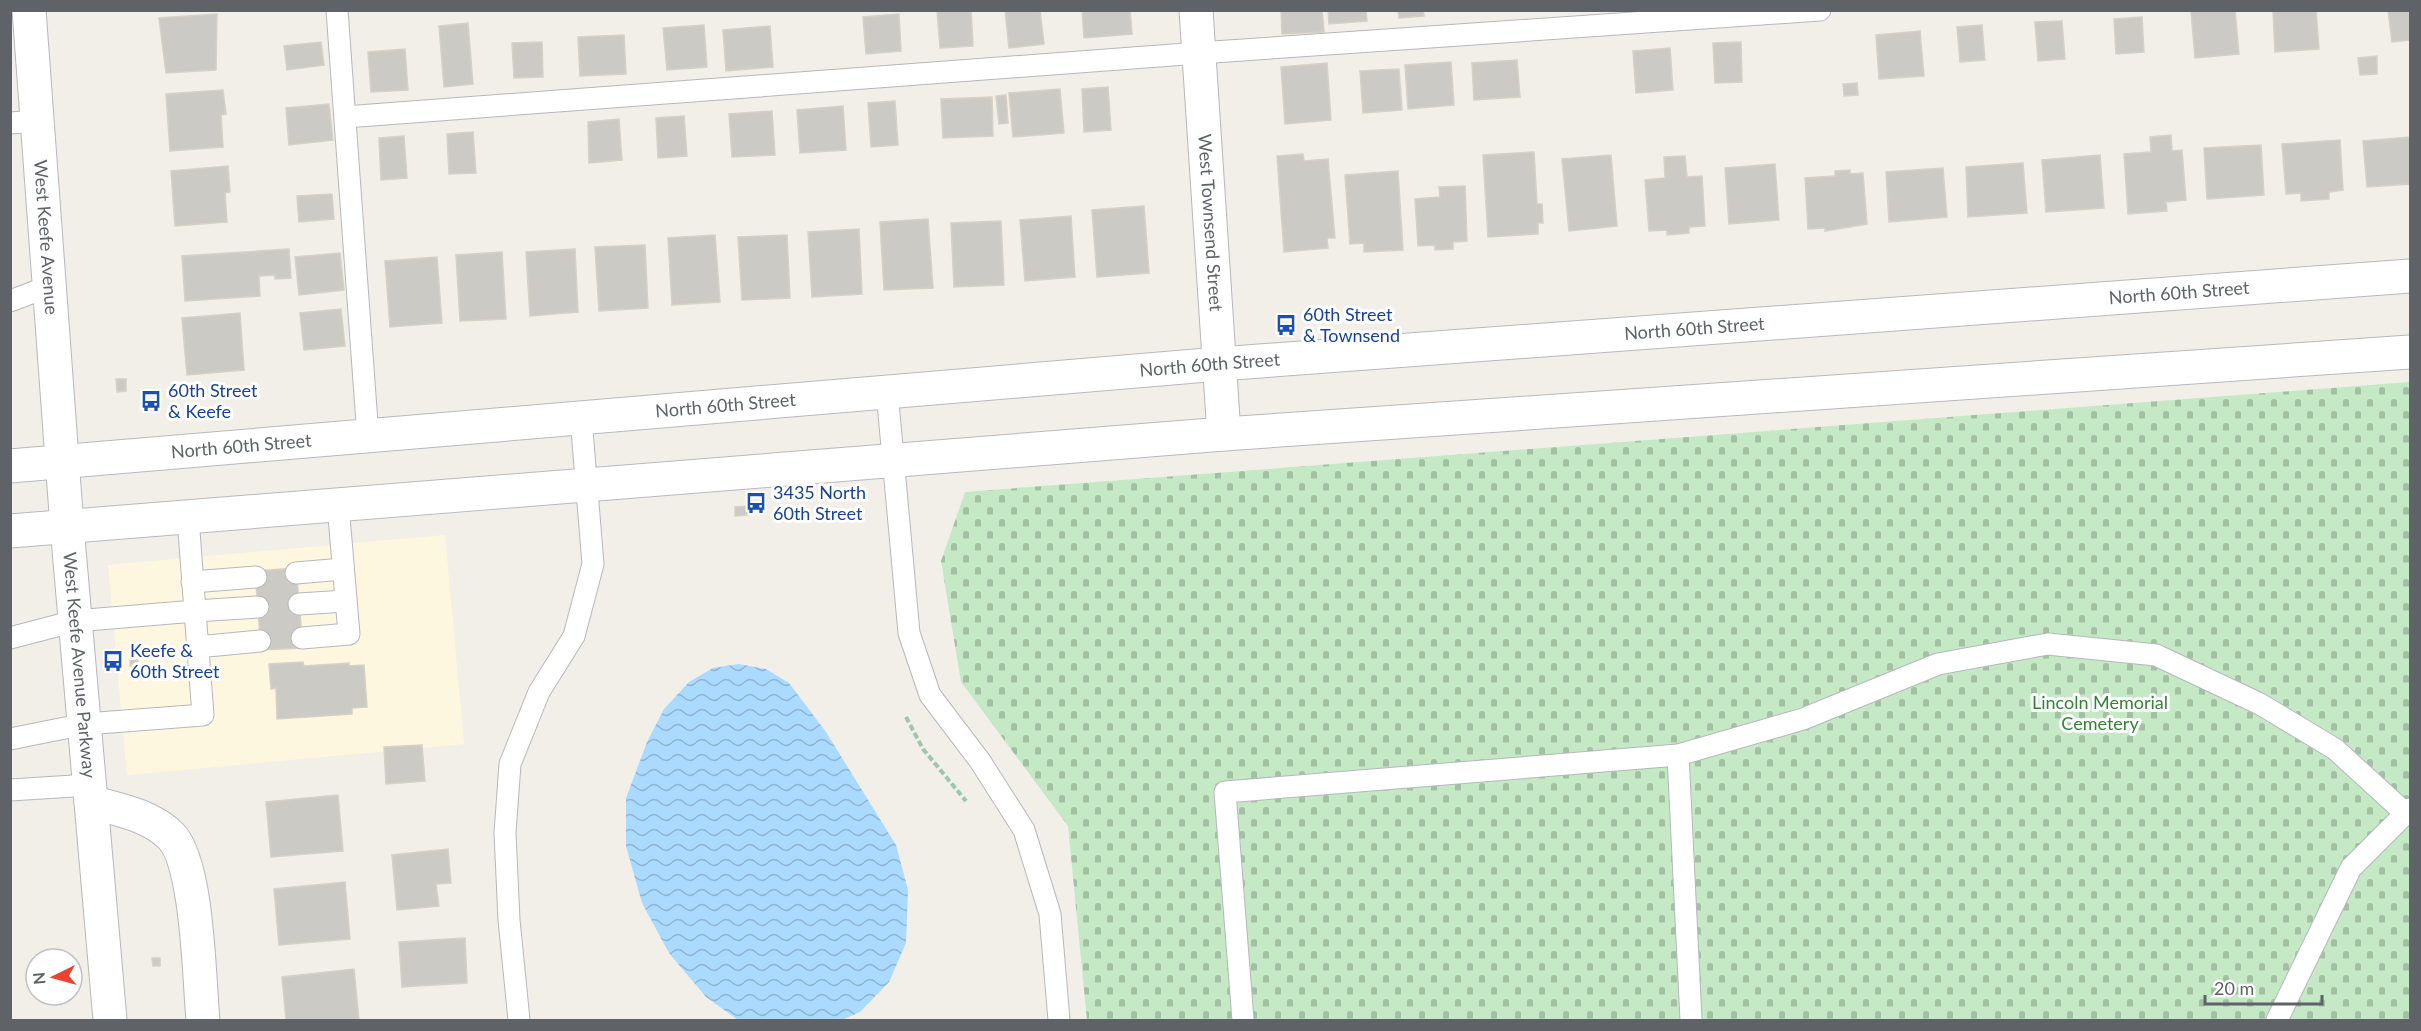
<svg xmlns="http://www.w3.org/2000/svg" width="2421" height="1031" viewBox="0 0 2421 1031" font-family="Lato,sans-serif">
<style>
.commercial{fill:#fef7e0}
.cemetery{fill:url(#cemetery-stones)}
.water{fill:url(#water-waves)}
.building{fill:#cccac5;stroke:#d6d1c6;stroke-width:1.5}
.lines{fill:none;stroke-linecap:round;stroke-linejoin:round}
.service-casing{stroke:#b5b8bc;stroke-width:23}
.minor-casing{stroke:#b5b8bc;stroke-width:35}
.tertiary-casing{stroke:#b5b8bc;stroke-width:35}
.secondary-casing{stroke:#b6babf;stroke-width:35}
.path{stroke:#9cc7a9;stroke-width:4;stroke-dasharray:6 3;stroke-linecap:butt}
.service{stroke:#fff;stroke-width:21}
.minor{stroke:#fff;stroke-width:33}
.tertiary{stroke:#fff;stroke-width:33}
.secondary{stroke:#fff;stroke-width:33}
.labels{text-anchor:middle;stroke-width:6;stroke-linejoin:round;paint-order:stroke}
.street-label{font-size:18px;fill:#5f6368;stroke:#fff}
.transit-label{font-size:18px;fill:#164399;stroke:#fff;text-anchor:start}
.park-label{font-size:18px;fill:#348238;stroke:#fff}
</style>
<defs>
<pattern id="cemetery-stones" width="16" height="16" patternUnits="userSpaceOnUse" patternTransform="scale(1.5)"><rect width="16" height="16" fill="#c5e8c5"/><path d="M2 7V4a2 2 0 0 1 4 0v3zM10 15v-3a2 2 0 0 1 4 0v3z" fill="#a3c0a4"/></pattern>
<pattern id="water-waves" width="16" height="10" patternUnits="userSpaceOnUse" patternTransform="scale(1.5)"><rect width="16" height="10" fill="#aadaff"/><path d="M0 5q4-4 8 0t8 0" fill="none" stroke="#8eb4d2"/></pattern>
</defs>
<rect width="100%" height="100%" fill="#f1efe8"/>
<polygon class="commercial" points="445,535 464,744 127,775 108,565"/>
<polygon class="cemetery" points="2410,382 2410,1020 1087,1020 1068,826 961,682 941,561 965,492"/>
<polygon class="water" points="739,664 766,669 789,683 826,732 896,845 908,890 906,943 889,982 860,1012 842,1020 738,1020 706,997 669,953 642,903 626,846 626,798 647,742 664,709 689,682 713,668"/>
<g class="building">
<polygon points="937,10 971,10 973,46 940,48"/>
<polygon points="1005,10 1040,10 1044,44 1009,48"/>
<polygon points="1082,10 1130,10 1132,34 1084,38"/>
<polygon points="1281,10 1322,10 1324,32 1282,34"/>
<polygon points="1328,10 1366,10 1367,21 1329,24"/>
<polygon points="1398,10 1423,10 1424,16 1399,18"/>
<polygon points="2235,10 2239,54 2195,58 2191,11"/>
<polygon points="2316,10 2319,49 2275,52 2273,11"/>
<polygon points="2388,10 2410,10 2410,40 2392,42"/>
<polygon points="217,14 216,70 166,73 159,18"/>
<polygon points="899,14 901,51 866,54 863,17"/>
<polygon points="2142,17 2144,52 2116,54 2114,19"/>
<polygon points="2062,21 2065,59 2038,61 2035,22"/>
<polygon points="468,23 473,84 444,87 439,26"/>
<polygon points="704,25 707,67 667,70 663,28"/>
<polygon points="1982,25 1985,60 1960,62 1957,27"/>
<polygon points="770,26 773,67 726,71 723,30"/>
<polygon points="1920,31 1924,76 1879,79 1876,35"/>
<polygon points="624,35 626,74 580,76 578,37"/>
<polygon points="321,42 324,65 287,70 284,46"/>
<polygon points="542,42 543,77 514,78 512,43"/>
<polygon points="1741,42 1742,82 1715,83 1713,43"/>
<polygon points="1670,48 1673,90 1636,93 1633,51"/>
<polygon points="405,49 408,90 371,92 368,52"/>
<polygon points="2377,56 2377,74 2360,75 2358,58"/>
<polygon points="1517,60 1520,97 1474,100 1472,63"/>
<polygon points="1451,62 1454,105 1408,109 1405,65"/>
<polygon points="1327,63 1331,120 1285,124 1281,67"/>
<polygon points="1399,69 1402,110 1363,113 1360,71"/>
<polygon points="1857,83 1858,95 1844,96 1843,84"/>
<polygon points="1108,87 1111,130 1084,132 1082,89"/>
<polygon points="1060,89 1064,133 1013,137 1009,93"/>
<polygon points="223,90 226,114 221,115 223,147 170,151 166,94"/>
<polygon points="1006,95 1008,123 999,124 996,96"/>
<polygon points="992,97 993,136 943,138 941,99"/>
<polygon points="895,101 898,145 871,147 868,103"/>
<polygon points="329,104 333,140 289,145 286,108"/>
<polygon points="843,106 846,150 800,153 797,110"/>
<polygon points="772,111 775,155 732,157 729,114"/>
<polygon points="684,116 687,156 658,158 656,118"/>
<polygon points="619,119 622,160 589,163 588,122"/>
<polygon points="473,132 476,173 449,174 447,134"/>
<polygon points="2171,135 2172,151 2182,150 2186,200 2166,202 2167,211 2128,214 2124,154 2151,152 2150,137"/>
<polygon points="404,136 407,178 381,180 379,138"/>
<polygon points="2410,137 2410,184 2367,187 2363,141"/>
<polygon points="2340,140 2343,190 2329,192 2329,199 2301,201 2301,193 2286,194 2282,144"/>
<polygon points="2261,145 2264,195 2207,199 2204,148"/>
<polygon points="1534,152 1537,204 1542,204 1543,223 1538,223 1538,234 1488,237 1483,155"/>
<polygon points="1303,154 1304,161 1328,159 1335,238 1327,238 1328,248 1284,252 1277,156"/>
<polygon points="1611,155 1617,226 1569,231 1562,159"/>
<polygon points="2100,155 2104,208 2046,212 2042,160"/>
<polygon points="1685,156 1687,177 1702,176 1705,226 1689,227 1689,233 1667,235 1667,230 1649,231 1645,180 1665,178 1664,157"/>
<polygon points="2023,163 2027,213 1968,217 1966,167"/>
<polygon points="1775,164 1779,220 1729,224 1725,168"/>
<polygon points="228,166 230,192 225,193 227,222 175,226 171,171"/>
<polygon points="1943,168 1947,217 1889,222 1886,172"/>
<polygon points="1850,170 1850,174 1863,173 1867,224 1825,231 1825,228 1808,229 1805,178 1835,176 1835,171"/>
<polygon points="1398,171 1403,250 1364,252 1364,243 1350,244 1345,175"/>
<polygon points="1465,186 1467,241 1453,242 1453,249 1435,250 1435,245 1418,246 1415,199 1440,197 1439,187"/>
<polygon points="332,194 334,219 299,222 297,196"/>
<polygon points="1144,206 1149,273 1097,277 1092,210"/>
<polygon points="1071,216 1075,277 1025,281 1020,220"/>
<polygon points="928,219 933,288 884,290 880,222"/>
<polygon points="1001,221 1004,285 954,287 951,223"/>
<polygon points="859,229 862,294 812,297 808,232"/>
<polygon points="715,235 720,302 672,305 668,238"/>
<polygon points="787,235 790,298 742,300 738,237"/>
<polygon points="645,245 648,308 599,311 595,247"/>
<polygon points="289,249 291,278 275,279 275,275 259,276 260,296 185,301 182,256"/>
<polygon points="575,249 578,312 530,316 526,252"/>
<polygon points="502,252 506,319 460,321 456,255"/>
<polygon points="340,253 344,290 299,295 295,257"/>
<polygon points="437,257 442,323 390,327 385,261"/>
<polygon points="341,309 345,346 304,350 300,313"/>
<polygon points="240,313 244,370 187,375 182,318"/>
<polygon points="116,379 126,379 126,391 117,392"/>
<polygon points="748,506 748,515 735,516 735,507"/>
<polygon points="296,568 303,648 261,650 255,571"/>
<polygon points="130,660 138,660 139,677 131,678"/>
<polygon points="303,662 304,666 349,663 349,666 364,665 367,707 352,708 352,714 277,719 276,688 271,689 269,664"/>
<polygon points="422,745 425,781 386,784 384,747"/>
<polygon points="338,795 343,851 271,857 266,802"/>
<polygon points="448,849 451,883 436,884 439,906 397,910 392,855"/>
<polygon points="345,882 350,939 279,945 274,889"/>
<polygon points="465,938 467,983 402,987 399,942"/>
<polygon points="152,958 160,958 160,966 153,966"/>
<polygon points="354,969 359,1020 286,1020 282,977"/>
</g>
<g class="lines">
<defs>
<g id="service">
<polyline points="337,10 368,437"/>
<polyline points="345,117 1199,53 1820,10"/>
<polyline points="10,123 38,121"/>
<polyline points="10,301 50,286"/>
<polyline points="887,392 909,633 930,695 980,761 1024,830 1050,914 1059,1020"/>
<polyline points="188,518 195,611 258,607"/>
<polyline points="296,573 343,569"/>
<polyline points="192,582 256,577"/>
<polyline points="299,604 346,601"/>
<polyline points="10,638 75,621 195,611 203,715 85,724 10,739"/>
<polyline points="302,638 349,634 338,505"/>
<polyline points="197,647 260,641"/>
<polyline points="1678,755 1691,1020"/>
<polyline points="10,790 90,785"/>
<polyline points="519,1020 509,920 505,833 510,764 539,692 574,636 593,564 581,418"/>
<polyline points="1243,1020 1225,792 1678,755 1803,719 1938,664 2048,644 2156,655 2260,704 2335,749 2404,812"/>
<polyline points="2277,1020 2351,868 2410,809"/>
</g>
<g id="minor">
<path id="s1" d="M1196,10L1224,434"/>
<path d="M91,802C119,810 150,815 171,836C198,864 199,979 203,1020"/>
</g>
<g id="tertiary">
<path id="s2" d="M29,10L67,527L110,1020"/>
</g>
<g id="secondary">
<path id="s3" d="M10,466L1219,364L2410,276"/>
<polyline points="10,531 1224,434 2410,352"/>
</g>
</defs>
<use href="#service" class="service-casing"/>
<use href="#minor" class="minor-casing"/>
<use href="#tertiary" class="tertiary-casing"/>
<use href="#secondary" class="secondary-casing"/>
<polyline class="path" points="906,717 923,749 966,801"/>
<use href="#service" class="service"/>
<use href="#minor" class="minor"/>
<use href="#tertiary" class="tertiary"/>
<use href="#secondary" class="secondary"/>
</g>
<defs>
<symbol id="bus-bare" viewBox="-9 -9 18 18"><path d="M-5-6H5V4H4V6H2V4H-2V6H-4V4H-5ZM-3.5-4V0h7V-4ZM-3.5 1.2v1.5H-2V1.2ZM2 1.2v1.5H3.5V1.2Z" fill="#1a4fb4" stroke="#fff" stroke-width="2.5" paint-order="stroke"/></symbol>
</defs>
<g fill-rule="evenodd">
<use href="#bus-bare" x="1271" y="310" width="30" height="30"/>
<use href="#bus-bare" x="136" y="386" width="30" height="30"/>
<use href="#bus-bare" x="741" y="488" width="30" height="30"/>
<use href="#bus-bare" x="98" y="646" width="30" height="30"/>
</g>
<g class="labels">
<g class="street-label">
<text dy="6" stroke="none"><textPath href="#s1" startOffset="213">West Townsend Street</textPath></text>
<text dy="6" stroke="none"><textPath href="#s2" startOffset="228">West Keefe Avenue</textPath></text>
<text dy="6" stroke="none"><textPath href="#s3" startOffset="2176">North 60th Street</textPath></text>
<text dy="6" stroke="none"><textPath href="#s3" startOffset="1690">North 60th Street</textPath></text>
<text dy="6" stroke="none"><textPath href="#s3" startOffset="1204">North 60th Street</textPath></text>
<text dy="6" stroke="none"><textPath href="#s3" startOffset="718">North 60th Street</textPath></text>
<text dy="6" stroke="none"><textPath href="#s3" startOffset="232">North 60th Street</textPath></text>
<text dy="6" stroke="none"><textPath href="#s2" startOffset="657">West Keefe Avenue Parkway</textPath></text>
</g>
<g class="transit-label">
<text x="1303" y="321">60th Street<tspan x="1303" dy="21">&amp; Townsend</tspan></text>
<text x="168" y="397">60th Street<tspan x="168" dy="21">&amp; Keefe</tspan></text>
<text x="773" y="499">3435 North<tspan x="773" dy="21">60th Street</tspan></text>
<text x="130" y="657">Keefe &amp;<tspan x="130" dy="21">60th Street</tspan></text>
</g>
<g class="park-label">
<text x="2100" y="709">Lincoln Memorial<tspan x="2100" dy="21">Cemetery</tspan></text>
</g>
</g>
<rect width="2421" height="1031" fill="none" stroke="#5f6368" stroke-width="24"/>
<g transform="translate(54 977) rotate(265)"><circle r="28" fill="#ffffff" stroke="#bfc1c3" stroke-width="1.5"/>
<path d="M0-4.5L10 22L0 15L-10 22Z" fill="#ea4335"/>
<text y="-9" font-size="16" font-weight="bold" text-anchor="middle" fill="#5f6368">N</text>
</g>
<path d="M2205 995v9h117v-9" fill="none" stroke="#5f6368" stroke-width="3"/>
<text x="2214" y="995" font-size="18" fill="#5f6368" stroke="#ffffff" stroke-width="4.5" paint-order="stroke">20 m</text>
</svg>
